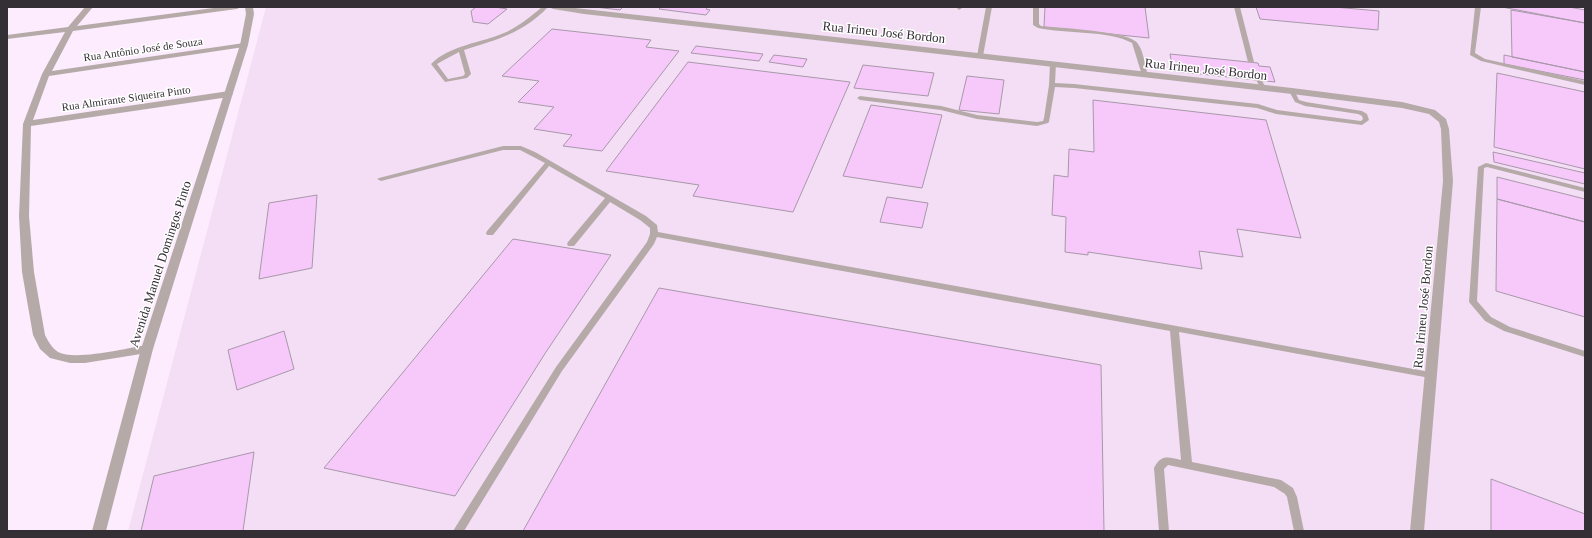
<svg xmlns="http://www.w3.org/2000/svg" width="1592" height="538" font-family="Georgia,serif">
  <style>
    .built { fill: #f4def6 }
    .building { fill: #f7c9fb; stroke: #a798a8 }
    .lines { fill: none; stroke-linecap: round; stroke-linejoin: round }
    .service { fill: #b6aaa9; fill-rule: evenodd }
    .minor { fill: #b6aaa9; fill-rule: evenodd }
    .tertiary { fill: #b6aaa9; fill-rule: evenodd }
    .labels { text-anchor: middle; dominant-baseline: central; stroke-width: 3; stroke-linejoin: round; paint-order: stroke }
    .far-street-label { font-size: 11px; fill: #342e35; stroke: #fff }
    .street-label { font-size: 13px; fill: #342e35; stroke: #fff }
  </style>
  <rect width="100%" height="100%" fill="#fdecfe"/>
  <path class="built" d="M266 7H1585V531H128Z"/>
  <path class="building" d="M476 7H495L507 9 488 24 473 22 471 11Z
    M595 7H623L620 10Z
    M661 7H708L706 9 710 10 706 15 659 9Z
    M1045 7H1145L1149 38 1044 27Z
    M1256 7H1334L1379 11 1378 30 1260 19Z
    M1502 7H1569L1585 10V23Z
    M1511 10 1585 23V72L1512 57Z
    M552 29 651 40 646 47 679 51 602 151 563 146 572 135 534 129 554 107 518 102 539 81 502 76Z
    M696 46 763 54 759 61 691 53Z
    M1170 54 1258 63 1259 66 1270 67 1275 82 1173 71Z
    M774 55 807 59 803 67 769 62Z
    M1504 55 1585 72V80L1504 64Z
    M688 62 850 82 793 212 693 196 699 185 606 171Z
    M863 65 934 73 928 96 854 88Z
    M1497 73 1585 92V169L1494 147Z
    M967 76 1004 80 999 114 959 110Z
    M1093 100 1266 120 1301 238 1237 229 1243 257 1199 251 1202 269 1088 252V255L1065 252 1066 217 1052 215 1054 175 1068 177 1069 149 1094 152Z
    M871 105 942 115 922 188 843 176Z
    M1493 152 1585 173V184L1494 162Z
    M1497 177 1585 199V222L1497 199Z
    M317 195 312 268 259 279 269 203Z
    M887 197 928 203 922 228 880 222Z
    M1497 199 1585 222V317L1496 291Z
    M513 239 611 255 546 352 455 496 324 468Z
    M659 288 1101 365 1104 531H523Z
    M284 331 294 369 237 390 228 350Z
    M254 452 243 531H141L154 476Z
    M1491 479 1585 514V531H1491Z"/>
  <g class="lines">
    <path class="service" d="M542 7H548C522 34 497 39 464 50L471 74 467 78 445 82 431 64C450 45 481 43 504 33 518 27 530 17 542 7ZM459 52 465 74 463 76 448 79 437 64 444 60Z
      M956 7H962V8L959 10Z
      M986 7H992L983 56 980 58 977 56Z
      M1033 7H1039V24L1041 26C1060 28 1123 31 1135 41 1143 46 1145 66 1148 75L1145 77 1142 75 1132 43C1108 30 1065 34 1038 28L1033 25Z
      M1234 7H1240L1254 62 1253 63 1248 62Z
      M1475 7H1481L1475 53 1485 59 1585 81V85L1481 61 1470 55Z
      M1053 62 1056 64 1055 83 1074 84 1258 104 1277 110 1361 121 1363 119 1362 116 1358 114 1305 106 1295 102 1289 91 1292 89 1294 90 1299 100 1306 102 1362 111 1367 114 1369 120 1362 125 1276 114 1257 108 1074 88 1055 87 1049 122 1048 123 1037 126 977 119 941 110 860 100 857 98 860 96 941 106 977 115 1037 122 1043 121 1044 118 1049 85 1050 64Z
      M1259 78 1261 79 1266 88 1265 89 1263 90 1261 89 1256 80Z
      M503 146H521L535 152 646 216 657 225 658 232 1430 372 1433 373 1435 375 1433 377 1430 378 1179 332 1192 462 1281 480 1293 488 1297 497 1304 531H1294L1287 497 1285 494 1274 487 1168 465 1164 469 1169 531H1159L1154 468C1161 454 1168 457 1181 460L1170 331 657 237 654 244 562 371 464 531H453L556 367 647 242 650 234V228L640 220 610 202 574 246H568L567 244 568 242 605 198 549 166 493 235H487L486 233 487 231 545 163 520 150H503L381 181 377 179 379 178Z
      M1486 163 1585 188V192L1487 167 1484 168 1477 301 1491 317 1510 327 1585 351V357L1504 331 1485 321 1469 302 1478 167Z"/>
    <path class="minor" d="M85 7H93L77 26 221 7H241L237 9 73 31 52 71 244 43 248 45 244 47 49 76 33 120 229 91 233 94 229 97 31 126 29 216 34 272 45 335C48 341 52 348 58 352 76 361 127 348 147 345L151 346 153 349 151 352 147 353 85 363H70L50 358 40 349 33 335 22 272 19 216 23 124 42 74 65 32 7 39V35L68 27Z
      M549 7H566L1292 88 1402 102 1435 110 1446 119 1449 129 1453 181 1424 531H1410L1443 181 1441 129 1439 122 1429 114 1402 108 1292 94 584 14 553 9Z"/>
    <path class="tertiary" d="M245 7H253L254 14 248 45 153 349 106 531H92L141 349 240 45 246 14Z"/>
  </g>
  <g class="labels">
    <g class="far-street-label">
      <text transform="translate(143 49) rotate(-8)">Rua Antônio José de Souza</text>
      <text transform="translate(126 98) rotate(-8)">Rua Almirante Siqueira Pinto</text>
    </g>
    <g class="street-label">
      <text transform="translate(884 32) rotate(6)">Rua Irineu José Bordon</text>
      <text transform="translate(1206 69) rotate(6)">Rua Irineu José Bordon</text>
      <text transform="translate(160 264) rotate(-72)">Avenida Manuel Domingos Pinto</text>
      <text transform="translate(1423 307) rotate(-85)">Rua Irineu José Bordon</text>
    </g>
  </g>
  <rect width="1592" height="538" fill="none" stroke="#342e35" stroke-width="16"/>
</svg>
